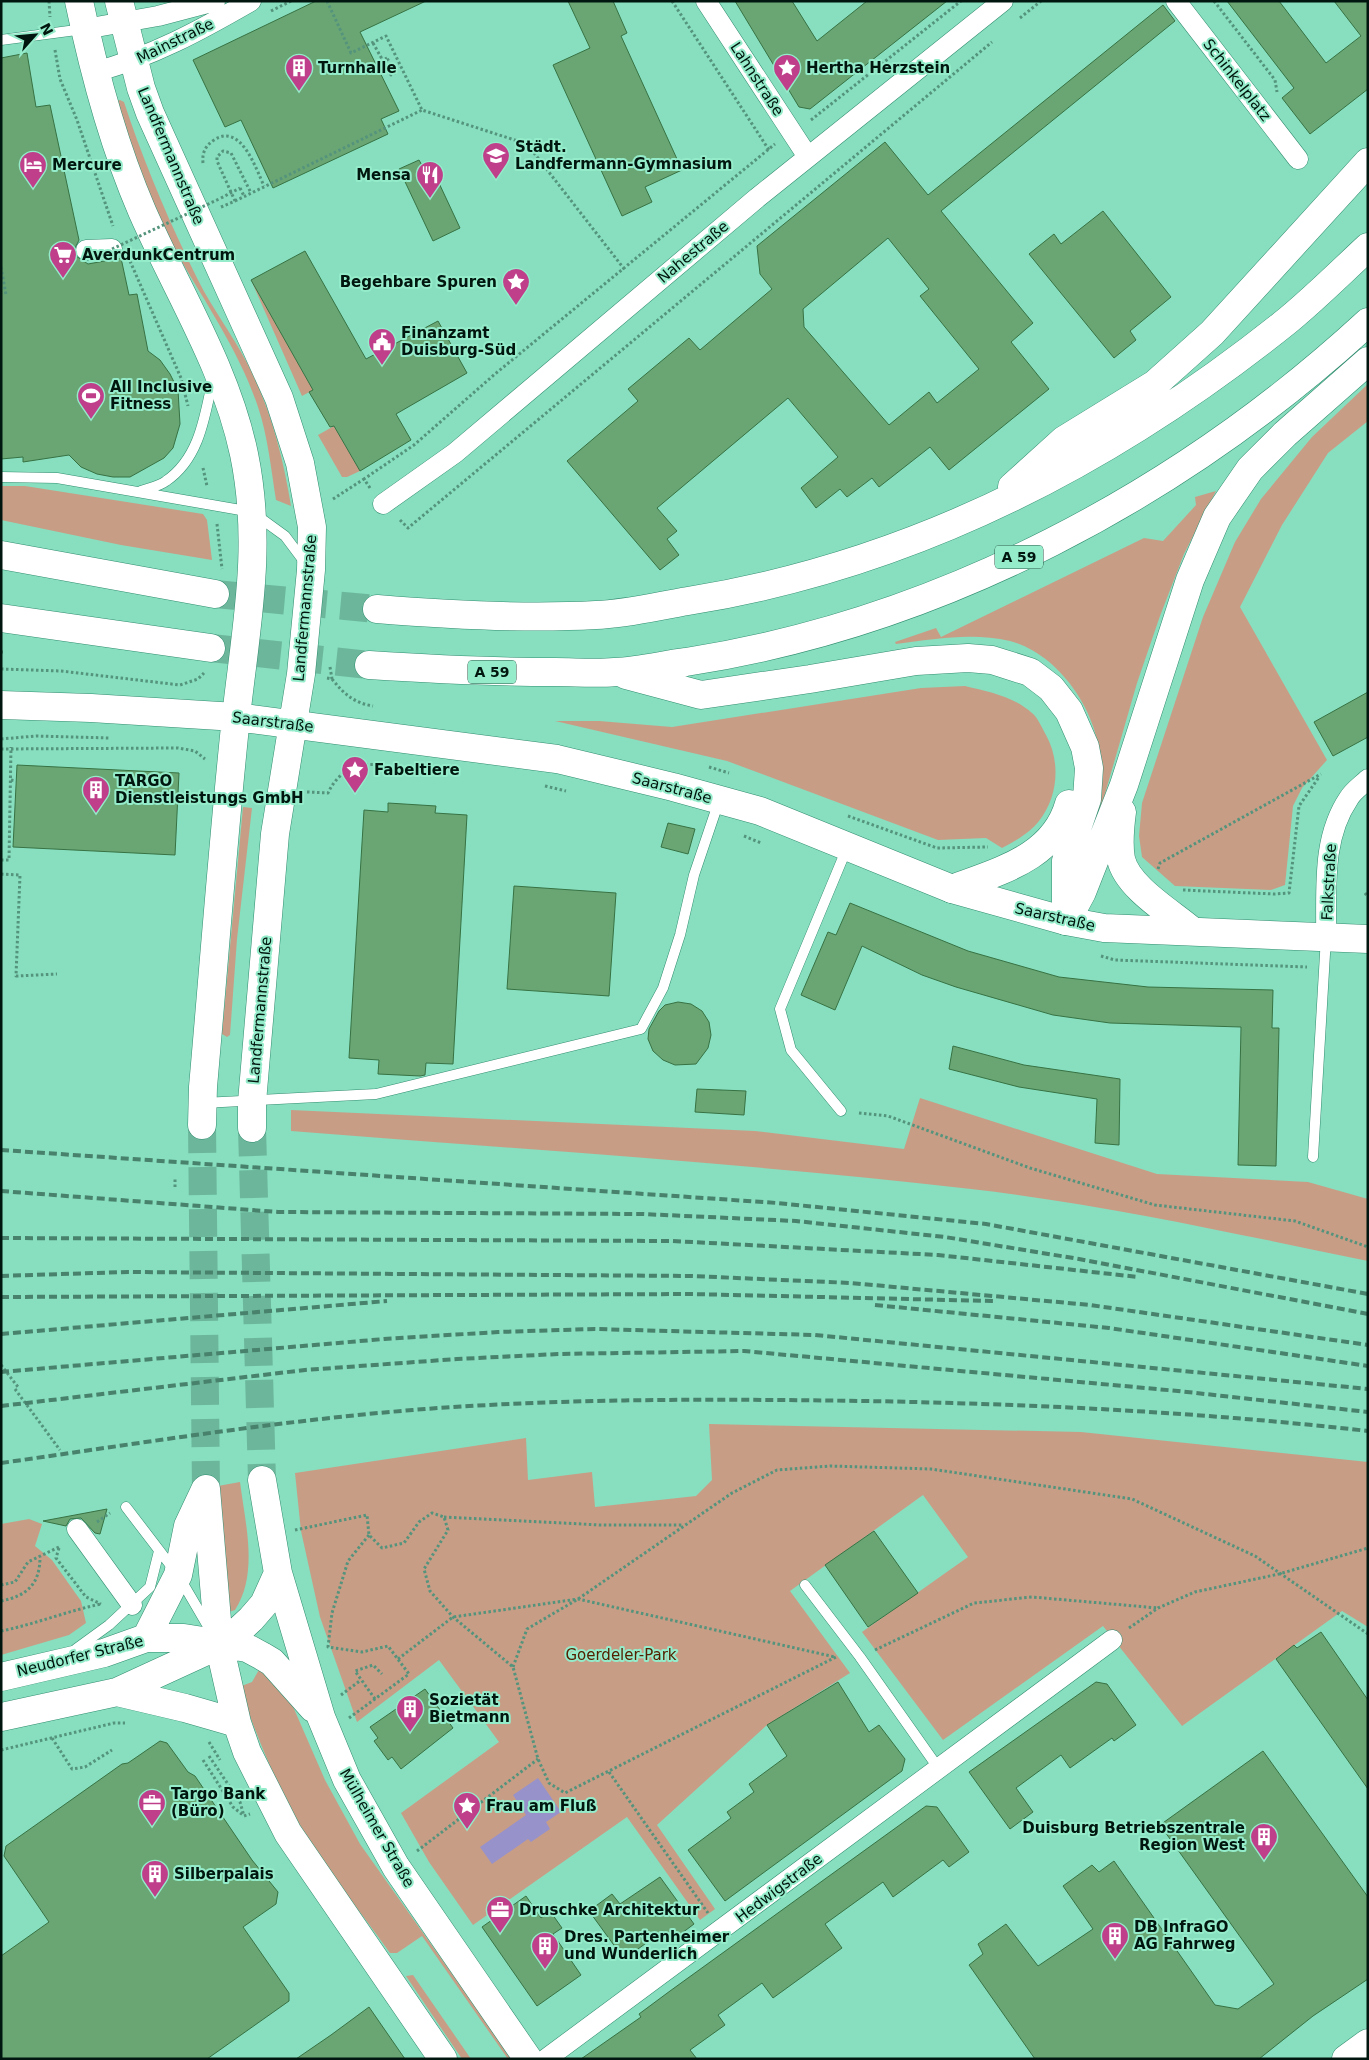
<svg xmlns="http://www.w3.org/2000/svg" width="1369" height="2060" font-family="'DejaVu Sans',sans-serif">
  <style>
    .green { fill: #c89d86 }
    .water { fill: #9892ca }
    .building { fill: #6aa674; stroke: #377243; fill-rule: evenodd }
    .lines { fill: none; stroke-linecap: round; stroke-linejoin: round }
    .secondary-tunnel { stroke: #6cb79c; stroke-width: 28; stroke-dasharray: 28 14; stroke-linecap: butt }
    .highway-tunnel { stroke: #6cb79c; stroke-width: 28; stroke-dasharray: 28 14; stroke-linecap: butt }
    .lane-casing { stroke: #318d70; stroke-width: 11 }
    .street-casing { stroke: #318d70; stroke-width: 21 }
    .secondary-casing { stroke: #318d70; stroke-width: 29 }
    .highway-casing { stroke: #318d70; stroke-width: 29 }
    .path { stroke: #54937c; stroke-width: 3; stroke-dasharray: 2.5 2.5; stroke-linecap: butt }
    .lane { stroke: #fff; stroke-width: 10 }
    .street { stroke: #fff; stroke-width: 20 }
    .secondary { stroke: #fff; stroke-width: 28 }
    .highway { stroke: #fff; stroke-width: 28 }
    .rail { stroke: #48816c; stroke-width: 4; stroke-dasharray: 8 4; stroke-linecap: butt }
    .path-bridge { stroke: #54937c; stroke-width: 3; stroke-dasharray: 2.5 2.5; stroke-linecap: butt }
    .labels { text-anchor: middle; dominant-baseline: central; stroke-width: 4; stroke-linejoin: round; paint-order: stroke }
    .shield { fill: #94eccb; stroke: #2c5647; stroke-width: 1 }
    .shield-label { font-size: 14px; font-weight: bold; fill: #00160e }
    .street-label { font-size: 15px; fill: #00160e; stroke: #94eccb }
    .poi-label { font-size: 15px; font-weight: bold; fill: #00160e; stroke: #94eccb; text-anchor: start }
    .park-label { font-size: 15px; fill: #542000; stroke: #94eccb }
  </style>
  <rect width="100%" height="100%" fill="#87dfbf"/>
  <path class="green" d="M120 100 124 102C144 163 169 222 198 280 212 308 232 334 246 361 270 406 283 456 291 506L276 500C271 469 268 437 258 407 238 347 199 294 169 239 146 196 130 148 117 101Z
    M251 280 313 390 302 396Z
    M1368 384V421L1328 453 1282 525 1240 607 1327 760 1302 788 1293 806 1285 885 1271 890 1175 886 1142 857 1139 836 1142 803 1203 617 1235 542 1261 499 1312 437Z
    M334 426 360 471 347 477H342L318 435Z
    M1 486H25L203 514 207 520 212 560 121 545 1 520Z
    M1216 491 1184 554 1160 616 1137 683 1098 818 1089 815C1093 801 1099 785 1100 770 1103 719 1062 655 1010 641 972 632 934 639 896 644L895 642 936 628 941 637 1144 538 1163 541 1196 505 1195 497Z
    M965 686C989 692 1013 696 1032 713 1038 718 1042 728 1046 735 1061 762 1058 797 1039 821 1030 833 1015 841 1002 848L986 838 938 840 727 761 555 721H599L672 727 921 688Z
    M243 807 252 808 237 939 230 1035 227 1037 222 1034Z
    M920 1098 1157 1174 1308 1182 1368 1199V1261C1236 1234 1104 1204 971 1189 745 1163 518 1149 291 1131V1110L755 1131 904 1149Z
    M709 1424 1081 1432 1368 1462V1627L1342 1611 1182 1726 1103 1626 943 1740 862 1632 968 1557 923 1495 790 1591 850 1673 767 1725 657 1825 715 1909 700 1920 627 1817 473 1925 429 1862 401 1813 499 1742 439 1660 357 1722 320 1617 301 1531 295 1473 526 1438 528 1480 592 1472 595 1507 696 1496 712 1480Z
    M240 1482C245 1523 259 1573 235 1610L229 1612 218 1486Z
    M29 1519 42 1524 35 1546 52 1560 81 1601 86 1623 69 1635 1 1655V1524Z
    M260 1668 291 1702 325 1780 360 1844 511 2057 508 2059 422 1936 397 1953H390C357 1907 320 1862 293 1813 271 1773 255 1730 239 1687L252 1682Z
    M413 1975 471 2059H462L406 1976Z"/>
  <path class="water" d="M538 1778 561 1812 546 1822 550 1829 531 1842 528 1839 492 1864 480 1847 526 1815 513 1795Z"/>
  <path class="building" d="M316 1H426L360 32 399 111 381 119 388 134 273 188 241 120 225 127 193 60Z
    M568 1H613L627 33 621 36 682 170 645 187 652 202 622 216 553 65 590 48Z
    M735 1H792L817 41 867 1H947L810 109 799 107Z
    M1227 1H1279L1326 63 1361 36 1334 1H1368V89L1310 134 1282 98 1294 88Z
    M1163 5 1175 21 941 211 1033 323 1011 342 1049 389 949 470 930 447 879 487 872 478 847 497 840 489 816 508 801 488 838 457 788 398 657 508 677 531 667 539 679 555 660 570 567 461 638 401 628 389 689 338 700 350 772 289 760 274 757 246 885 142 928 195ZM888 238 929 289 920 296 979 369 937 403 929 392 889 425 804 327 803 309Z
    M27 53 36 107 50 105 79 240 74 250 76 256 88 264 121 258 129 295 137 294 148 351 160 360 170 374 178 390 180 424 173 448 164 458 130 477H113L97 474 81 467 69 455 23 462V457L1 459V58Z
    M419 160 424 169 431 166 460 228 433 241 399 169Z
    M1103 211 1171 297 1130 331 1136 340 1114 358 1029 254 1054 234 1061 244Z
    M305 251 366 359 438 321 467 373 396 414 411 440 360 471 334 426 330 427 309 392 313 390 251 280Z
    M1368 692V737L1333 756 1314 722Z
    M17 765 179 773 175 855 13 847Z
    M388 803 436 806 435 813 467 815 453 1064 426 1063 425 1075 420 1076 378 1074 379 1060 349 1058 364 810 388 812Z
    M668 823 695 829 688 854 661 847Z
    M514 886 616 893 609 996 507 989Z
    M850 903 968 951 1059 977 1148 987 1273 990 1272 1028H1279L1276 1166 1238 1165 1241 1027 1110 1023 1053 1015 956 987 922 975 862 946 835 1010 801 995 828 932 836 935Z
    M678 1002 691 1004 702 1011 709 1022 711 1035 708 1048 696 1064 675 1065 663 1060 653 1051 648 1039 649 1029 659 1011 665 1005Z
    M953 1046 1024 1065 1120 1079 1119 1145 1095 1143 1097 1099 1019 1087 949 1069Z
    M697 1089 746 1091 744 1115 695 1112Z
    M107 1509 100 1534 95 1533 81 1518 70 1519 66 1526 43 1521Z
    M874 1531 918 1593 868 1627 825 1565Z
    M1321 1632 1368 1700V1789L1276 1659 1294 1645 1297 1648Z
    M838 1682 869 1732 879 1725 905 1759 902 1771 725 1901 688 1850 731 1818 727 1812 754 1792 749 1784 787 1756 767 1725Z
    M1096 1682 1107 1684 1136 1725 1114 1741 1112 1738 1070 1768 1061 1755 1016 1788 1033 1812 1010 1829 969 1772Z
    M425 1689 453 1728 401 1769 392 1757 388 1760 374 1741 378 1738 370 1727Z
    M160 1741 167 1743 188 1772 195 1776 252 1860 278 1892 276 1904 243 1927 289 1993V2001L207 2059H1V1956L49 1922 4 1856 6 1846 122 1764 128 1763Z
    M1263 1751 1368 1897V1979L1313 2016 1259 2059H1035L969 1965 983 1954 978 1944 1006 1924 1038 1966 1093 1929 1063 1886 1092 1865 1099 1872 1114 1861 1215 2005 1238 2009 1274 1984 1160 1825Z
    M926 1806 937 1807 969 1852 949 1867 943 1860 893 1897 883 1882 825 1924 842 1948 773 1998 762 1983 718 2015 725 2025 690 2050 697 2059H581L641 2017 639 2014 670 1991Z
    M660 1877 694 1924 670 1942 663 1931 624 1959 589 1911 612 1894 620 1904Z
    M526 1896 541 1918 550 1911 562 1928 553 1934 581 1975 537 2006 482 1927Z
    M369 2007 405 2059H296L331 2035Z"/>
  <g class="lines">
    <path class="secondary-tunnel" d="M202 1125 206 1489
      M252 1128 262 1480"/>
    <path class="highway-tunnel" d="M215 594 377 609
      M211 648 369 665"/>
    <defs>
      <path id="lane" d="M1 40 84 29
        M1 477 57 478 252 512 285 536 306 564
        M141 491C149 488 160 486 166 481 200 458 205 415 213 378
        M203 1103 376 1094 641 1029 663 988 680 935 694 875 719 801
        M841 1111 791 1050 780 1009 847 848
        M1313 1157 1326 937
        M126 1507 178 1575 209 1628
        M805 1585 860 1657 939 1769
        M76 1649 109 1625 150 1587 159 1551"/>
      <path id="street" d="M706 1 808 157
        M1176 1 1298 159
        M85 29 158 16 215 1
        M95 72C153 56 199 31 251 1
        M86 250 112 249
        M383 504 455 453 757 198 1003 1
        M1326 936C1327 890 1321 839 1349 798 1353 791 1362 785 1368 779
        M77 1529 132 1605
        M546 2059 1112 1640"/>
      <path id="secondary" d="M79 1C94 73 113 144 142 211 177 291 226 368 244 454 263 546 246 626 236 717 223 840 214 963 203 1087L202 1125
        M119 1 141 88 150 113 279 398 300 463 312 527 311 570 301 674 275 834 252 1102V1128
        M1 705 91 708 236 717 557 759 673 787 760 811 952 889 1066 921 1104 928 1368 939
        M262 1480 278 1573 321 1717 347 1780 396 1867 528 2059
        M206 1489 219 1644 237 1723 247 1752 288 1833 443 2059
        M146 1638 178 1575 188 1526 205 1490
        M1 1677 104 1653 146 1638H184L247 1648 262 1656 272 1662 313 1708
        M117 1692 185 1708 237 1723
        M1 1717 117 1692 204 1652 237 1632 251 1619 264 1604 278 1573
        M1346 2059 1368 2043"/>
      <path id="highway" d="M1012 487 1064 440 1155 384 1212 333 1368 162
        M1 555 215 594
        M377 609C450 615 523 619 596 615 627 614 658 606 688 601 913 565 1110 463 1287 321 1315 298 1341 272 1368 247
        M1 618 211 648
        M369 665C431 669 493 672 555 672 575 672 596 674 615 672 639 671 663 665 686 662 939 623 1180 495 1368 322
        M626 675 701 695 810 679 916 661 968 658 992 660 1030 672 1051 688 1069 711 1085 747 1089 768 1087 799 1066 861V921
        M1122 812C1120 827 1118 843 1121 859 1127 887 1170 912 1191 930
        M952 889C999 871 1054 858 1069 804
        M1068 918 1082 892 1124 785 1190 580 1217 517 1250 469 1285 434 1368 361"/>
    </defs>
    <use href="#lane" class="lane-casing"/>
    <use href="#street" class="street-casing"/>
    <use href="#secondary" class="secondary-casing"/>
    <use href="#highway" class="highway-casing"/>
    <path class="path" d="M49 1 50 17
      M327 1 351 53 386 36 422 110 527 144 625 270
      M672 1 769 150
      M1214 1 1275 80 1277 92
      M271 11 291 1
      M1020 18 1041 1
      M373 43 391 75 395 73 387 58
      M55 50 60 79 77 120 113 226
      M811 120 961 1
      M203 163C202 153 205 146 214 140 241 122 256 169 264 186
      M240 188 244 196
      M235 201 422 110
      M221 207 235 201 217 161V157L223 151 231 153 251 193
      M130 261 181 378 188 406
      M1 267 6 295
      M203 468 207 486
      M370 488 364 479 414 445 495 374 775 144
      M333 499 364 479
      M400 520 408 528 992 42
      M217 524 222 569
      M1 652H3
      M330 667 332 679
      M1 669 61 671 180 685 198 679 204 673
      M327 678 332 679C344 694 354 703 373 706
      M1 739 36 736 110 738
      M1 749 178 748 195 751 205 759
      M709 767 729 773
      M11 780 16 781
      M545 786 566 791
      M307 792 328 793C338 771 358 762 380 765
      M848 816 937 848 988 847
      M744 836 761 843
      M1 860H9L11 747
      M1158 869 1160 863 1321 774
      M1 874 20 875 16 976 57 974
      M1183 890 1274 894 1289 893 1299 806 1319 777
      M1365 893 1368 897
      M1101 956 1115 960 1307 967
      M859 1113 888 1116 1030 1168 1155 1205 1295 1221 1368 1247
      M175 1187V1179
      M1 1365 18 1387
      M15 1389 60 1450
      M444 1517 601 1525H683
      M97 1522 110 1513
      M295 1530 367 1515 369 1535 382 1548 404 1543 419 1522 432 1513 444 1517 448 1530 424 1569 430 1591 453 1617 513 1667 538 1759 549 1783 565 1793 836 1657
      M59 1548 56 1558 86 1597 101 1604
      M1 1585 15 1582 28 1562 61 1546
      M1 1601C27 1596 40 1584 40 1557
      M1129 1628 1158 1608 1195 1592 1279 1574 1368 1548
      M1 1631C36 1624 67 1611 101 1604
      M875 1650 974 1603 1032 1597 1158 1608
      M398 1659 453 1617 578 1599 835 1657
      M513 1667 527 1629 578 1599 732 1493 777 1470 830 1466 931 1469 1132 1499 1255 1556 1368 1634
      M341 1695 361 1680
      M375 1699 355 1671 373 1665 382 1674
      M349 1718 409 1674 388 1646 362 1652 328 1647 332 1613 348 1561 369 1535
      M52 1738 72 1769 85 1767 112 1750
      M209 1742 220 1760
      M1 1750 114 1723H125
      M209 1756 240 1802 244 1816
      M203 1760 233 1807 244 1816 250 1814
      M609 1772 708 1913
      M417 1851 538 1759"/>
    <use href="#lane" class="lane"/>
    <use href="#street" class="street"/>
    <use href="#secondary" class="secondary"/>
    <use href="#highway" class="highway"/>
    <path class="rail" d="M1 1150 777 1203 986 1224 1368 1294
      M1 1191 278 1212 642 1214 796 1221 945 1237 1079 1259 1368 1314
      M1 1238 672 1241 938 1255 1138 1277
      M1 1276 128 1272 692 1276 851 1283 1090 1305 1368 1345
      M1 1297 691 1294 993 1301
      M875 1305 1109 1328 1368 1366
      M1 1334 387 1301
      M1 1372 384 1339 498 1332 595 1329 815 1335 1368 1389
      M1 1406 305 1370 457 1359 558 1354 744 1351 1178 1391 1368 1412
      M1 1463C142 1443 283 1420 425 1409 572 1398 719 1399 866 1401 1034 1404 1201 1412 1368 1431"/>
    <path class="path-bridge" d="M376 63 387 58
      M221 198 240 188
      M112 249 219 199"/>
  </g>
  <defs>
    <symbol id="building-pin" viewBox="-11 -11 22 30"><path d="M0 17L-7.5 6A9.5 9.5 0 1 1 7.5 6Z" fill="#bf3f8a" stroke="#94eccb"/><path d="M-4-6H4V6H1V3H-1V6H-4ZM-2.5-4.3h1.7v1.8h-1.7ZM.8-4.3h1.7v1.8H.8ZM-2.5-1h1.7V.8h-1.7ZM.8-1h1.7V.8H.8Z" fill="#fff"/></symbol>
    <symbol id="sight-pin" viewBox="-11 -11 22 30"><path d="M0 17L-7.5 6A9.5 9.5 0 1 1 7.5 6Z" fill="#bf3f8a" stroke="#94eccb"/><path d="M0-6L1.8-2.2L6-1.7L2.9 1.2L3.7 5.4L0 3.3L-3.7 5.4L-2.9 1.2L-6-1.7L-1.8-2.2Z" fill="#fff"/></symbol>
    <symbol id="school-pin" viewBox="-11 -11 22 30"><path d="M0 17L-7.5 6A9.5 9.5 0 1 1 7.5 6Z" fill="#bf3f8a" stroke="#94eccb"/><path d="M0-5L7-2L0 1L-7-2ZM-4 1L0 2.5L4 1V4Q0 6-4 4Z" fill="#fff"/></symbol>
    <symbol id="hotel-pin" viewBox="-11 -11 22 30"><path d="M0 17L-7.5 6A9.5 9.5 0 1 1 7.5 6Z" fill="#bf3f8a" stroke="#94eccb"/><path d="M-6-4.5h1.5V1H6V5H4.5V3h-9V5H-6ZM-4 0a1.8 1.8 0 1 1 3.6 0ZM.5 0V-2.5h3Q6-2.5 6 0Z" fill="#fff"/></symbol>
    <symbol id="restaurant-pin" viewBox="-11 -11 22 30"><path d="M0 17L-7.5 6A9.5 9.5 0 1 1 7.5 6Z" fill="#bf3f8a" stroke="#94eccb"/><path d="M-5-6h1v4h1v-4h1v4h1v-4h1v5L-1.5 .5V6h-2V.5L-5-1ZM5-6V6H3V1.5H1.5Q1.5-4 5-6Z" fill="#fff"/></symbol>
    <symbol id="supermarket-pin" viewBox="-11 -11 22 30"><path d="M0 17L-7.5 6A9.5 9.5 0 1 1 7.5 6Z" fill="#bf3f8a" stroke="#94eccb"/><path d="M-6-5.5h2.5l.6 2H6L4.5 2H-2.5L-4.4-4H-6ZM-1.5 3.2a1.3 1.3 0 1 0 .1 0ZM3 3.2a1.3 1.3 0 1 0 .1 0Z" fill="#fff"/></symbol>
    <symbol id="civic-pin" viewBox="-11 -11 22 30"><path d="M0 17L-7.5 6A9.5 9.5 0 1 1 7.5 6Z" fill="#bf3f8a" stroke="#94eccb"/><path d="M-.6-6.5H3V-4.5H.6V-3L4-1V1h2V6H-6V1h2V-1L-.6-3ZM-1.2 2.5V6h2.4V2.5Z" fill="#fff"/></symbol>
    <symbol id="stadium-pin" viewBox="-11 -11 22 30"><path d="M0 17L-7.5 6A9.5 9.5 0 1 1 7.5 6Z" fill="#bf3f8a" stroke="#94eccb"/><path d="M0-5a6.5 5 0 1 0 0 10a6.5 5 0 1 0 0-10ZM-3.5-1.8h7v3.6h-7Z" fill="#fff"/></symbol>
    <symbol id="office-pin" viewBox="-11 -11 22 30"><path d="M0 17L-7.5 6A9.5 9.5 0 1 1 7.5 6Z" fill="#bf3f8a" stroke="#94eccb"/><path d="M-6-3h4V-5.5h4V-3h4V5H-6ZM-1-4.5V-3h2v-1.5ZM-6 0V1H6V0Z" fill="#fff"/></symbol>
  </defs>
  <g fill-rule="evenodd">
    <use href="#building-pin" x="283" y="52" width="32" height="43"/>
    <use href="#sight-pin" x="771" y="52" width="32" height="43"/>
    <use href="#school-pin" x="480" y="140" width="32" height="43"/>
    <use href="#hotel-pin" x="17" y="149" width="32" height="43"/>
    <use href="#restaurant-pin" x="414" y="159" width="32" height="43"/>
    <use href="#supermarket-pin" x="47" y="239" width="32" height="43"/>
    <use href="#sight-pin" x="500" y="266" width="32" height="43"/>
    <use href="#civic-pin" x="366" y="326" width="32" height="43"/>
    <use href="#stadium-pin" x="75" y="380" width="32" height="43"/>
    <use href="#sight-pin" x="339" y="754" width="32" height="43"/>
    <use href="#building-pin" x="80" y="774" width="32" height="43"/>
    <use href="#building-pin" x="394" y="1693" width="32" height="43"/>
    <use href="#office-pin" x="136" y="1787" width="32" height="43"/>
    <use href="#sight-pin" x="451" y="1790" width="32" height="43"/>
    <use href="#building-pin" x="1248" y="1821" width="32" height="43"/>
    <use href="#building-pin" x="139" y="1858" width="32" height="43"/>
    <use href="#office-pin" x="484" y="1894" width="32" height="43"/>
    <use href="#building-pin" x="1099" y="1920" width="32" height="43"/>
    <use href="#building-pin" x="529" y="1930" width="32" height="43"/>
  </g>
  <g class="labels">
    <g class="shield">
      <rect x="995" y="545.5" width="48" height="23" rx="4"/>
      <rect x="468" y="660.5" width="48" height="23" rx="4"/>
    </g>
    <g class="shield-label">
      <text x="1019" y="557">A 59</text>
      <text x="492" y="672">A 59</text>
    </g>
    <g class="street-label">
      <text transform="translate(175 41) rotate(-26)">Mainstraße</text>
      <text transform="translate(757 79) rotate(57)">Lahnstraße</text>
      <text transform="translate(1237 80) rotate(52)">Schinkelplatz</text>
      <text transform="translate(171 156) rotate(67)">Landfermannstraße</text>
      <text transform="translate(693 252) rotate(-40)">Nahestraße</text>
      <text transform="translate(305 608) rotate(-85)">Landfermannstraße</text>
      <text transform="translate(273 722) rotate(7)">Saarstraße</text>
      <text transform="translate(672 788) rotate(15)">Saarstraße</text>
      <text transform="translate(1329 882) rotate(-87)">Falkstraße</text>
      <text transform="translate(1055 917) rotate(13)">Saarstraße</text>
      <text transform="translate(260 1010) rotate(-85)">Landfermannstraße</text>
      <text transform="translate(80 1656) rotate(-14)">Neudorfer Straße</text>
      <text transform="translate(377 1828) rotate(60)">Mülheimer Straße</text>
      <text transform="translate(779 1888) rotate(-37)">Hedwigstraße</text>
    </g>
    <g class="poi-label">
      <text x="318" y="68">Turnhalle</text>
      <text x="806" y="68">Hertha Herzstein</text>
      <text x="515" y="147">Städt.<tspan x="515" dy="17">Landfermann-Gymnasium</tspan></text>
      <text x="52" y="165">Mercure</text>
      <text x="411" y="175" text-anchor="end">Mensa</text>
      <text x="82" y="255">AverdunkCentrum</text>
      <text x="497" y="282" text-anchor="end">Begehbare Spuren</text>
      <text x="401" y="333">Finanzamt<tspan x="401" dy="17">Duisburg-Süd</tspan></text>
      <text x="110" y="387">All Inclusive<tspan x="110" dy="17">Fitness</tspan></text>
      <text x="374" y="770">Fabeltiere</text>
      <text x="115" y="781">TARGO<tspan x="115" dy="17">Dienstleistungs GmbH</tspan></text>
      <text x="429" y="1700">Sozietät<tspan x="429" dy="17">Bietmann</tspan></text>
      <text x="171" y="1794">Targo Bank<tspan x="171" dy="17">(Büro)</tspan></text>
      <text x="486" y="1806">Frau am Fluß</text>
      <text x="1245" y="1828" text-anchor="end">Duisburg Betriebszentrale<tspan x="1245" dy="17">Region West</tspan></text>
      <text x="174" y="1874">Silberpalais</text>
      <text x="519" y="1910">Druschke Architektur</text>
      <text x="1134" y="1927">DB InfraGO<tspan x="1134" dy="17">AG Fahrweg</tspan></text>
      <text x="564" y="1937">Dres. Partenheimer<tspan x="564" dy="17">und Wunderlich</tspan></text>
    </g>
    <g class="park-label">
      <text x="621" y="1655">Goerdeler-Park</text>
    </g>
  </g>
  <rect width="1369" height="2060" fill="none" stroke="#00160e" stroke-width="5"/>
  <g transform="translate(35 35) rotate(63)" stroke="#94eccb" stroke-width="4" paint-order="stroke">
  <path d="M0-4L9 19L0 12L-9 19Z" fill="#00160e"/>
  <text y="-8" font-size="14" font-weight="bold" text-anchor="middle" fill="#00160e">N</text>
  </g>
</svg>
